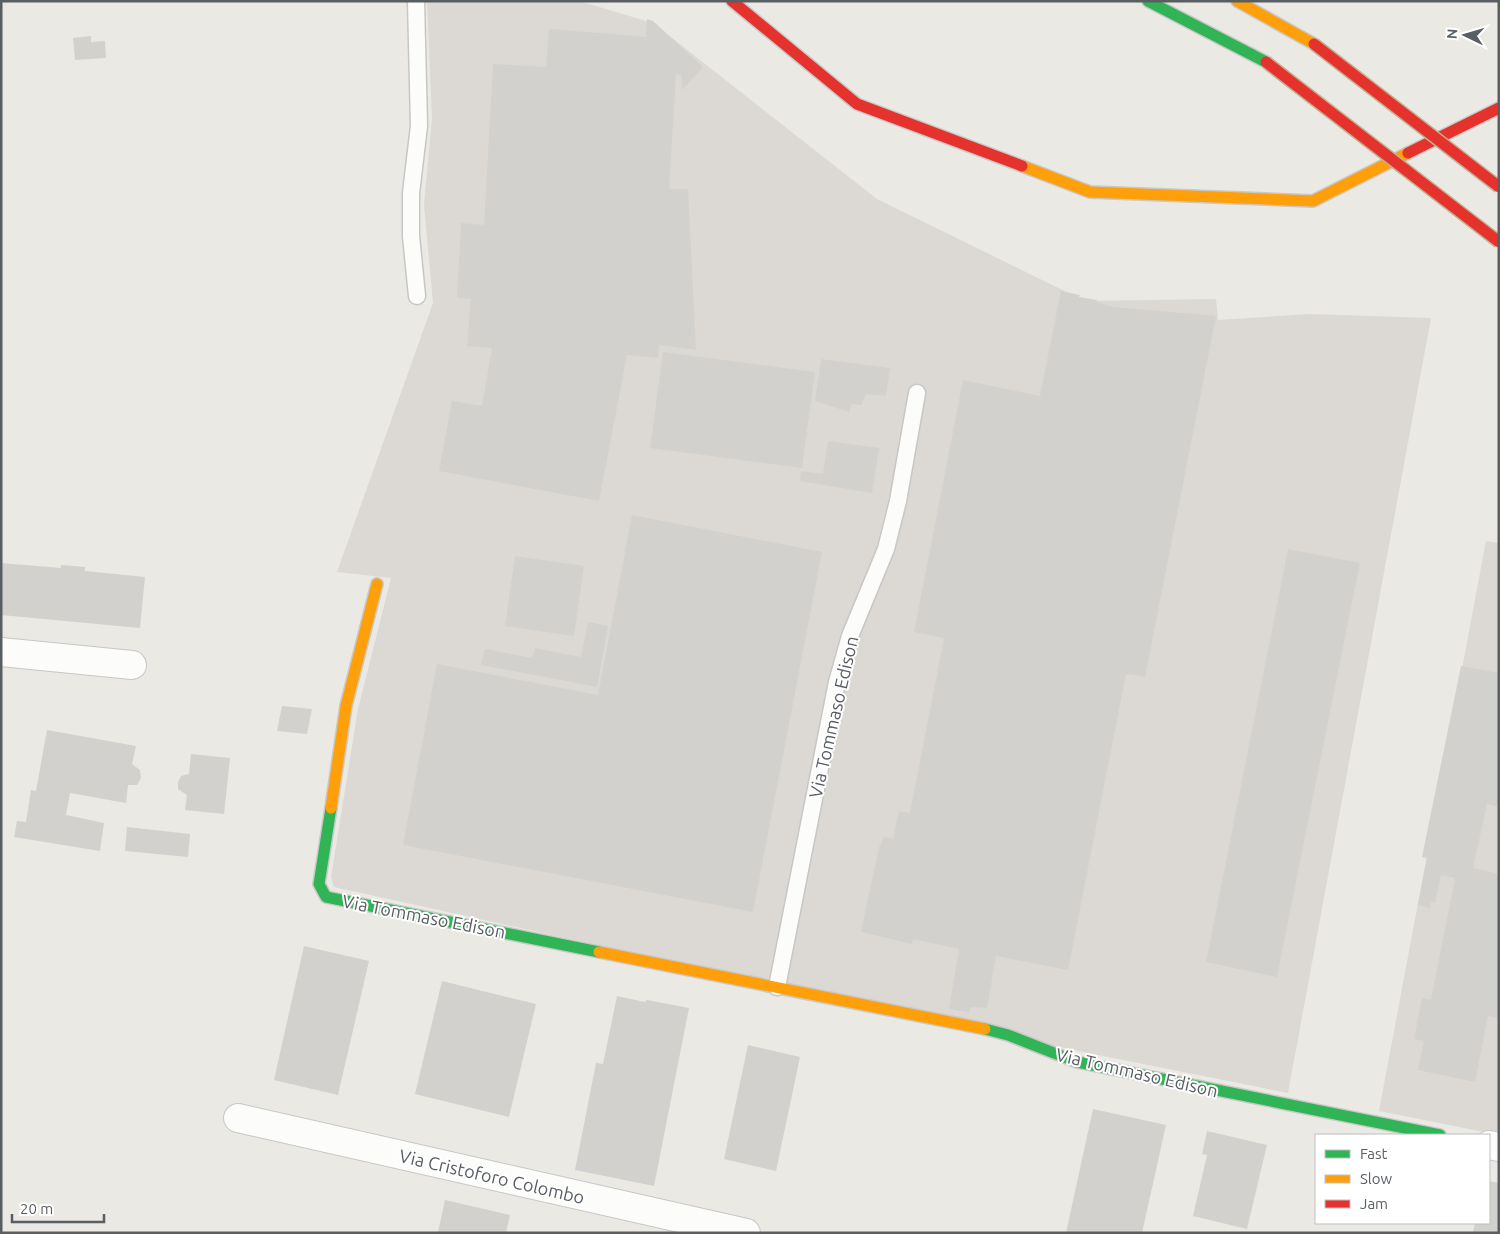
<svg xmlns="http://www.w3.org/2000/svg" width="1500" height="1234" font-family="Ubuntu,sans-serif">
  <style>
    .industrial { fill: #dcd9d5 }
    .building { fill: #d2d1ce }
    .lines { fill: none; stroke-linecap: round; stroke-linejoin: round }
    .lane-casing { stroke: #c7c7c7; stroke-width: 19 }
    .street-casing { stroke: #c7c7c7; stroke-width: 30 }
    .fast-casing { stroke: #c8c8c8; stroke-width: 14 }
    .slow-casing { stroke: #c8c8c8; stroke-width: 14 }
    .jam-casing { stroke: #c8c8c8; stroke-width: 14 }
    .lane { stroke: #fcfcfb; stroke-width: 16 }
    .street { stroke: #fcfcfb; stroke-width: 28 }
    .fast { stroke: #30b455; stroke-width: 11 }
    .slow { stroke: #ff9f0a; stroke-width: 11 }
    .jam { stroke: #e5322d; stroke-width: 11 }
    .jam-bridge-casing { stroke: #c2af91; stroke-width: 14; stroke-linecap: butt }
    .jam-bridge { stroke: #e5322d; stroke-width: 11 }
    .labels { text-anchor: middle; dominant-baseline: central; stroke-width: 4; stroke-linejoin: round; paint-order: stroke }
    .street-label { font-size: 18px; fill: #595e63; stroke: #fff }
  </style>
  <rect width="100%" height="100%" fill="#ebe9e4"/>
  <path class="industrial" d="M427 1H579L653 23 877 199 1085 301 1216 299 1218 320 1309 314 1431 318 1288 1093 1088 1053 334 887 331 877 358 709 391 578 337 572 433 303 424 205 432 118Z
    M1486 541 1499 543V1135L1379 1111Z"/>
  <path class="building" d="M647 19 653 21 703 67 682 90 681 75 676 74 669 189H688L696 350 659 345 658 358 627 355 599 501 439 471 452 401 482 406 492 348 467 346 471 299 457 298 461 223 484 225 493 64 546 67 549 29 646 37Z
    M91 36V42L105 41 106 58 75 60 73 38Z
    M1061 291 1080 295 1079 297 1097 300 1096 302 1113 307 1216 316 1145 677 1126 674 1068 970 996 956 987 1008 971 1007 969 1012 949 1009 959 949 913 939 912 944 861 932 879 847 880 846 884 837 893 839 899 811 910 813 944 638 914 632 963 380 1040 396Z
    M663 352 815 372 802 468 650 448Z
    M821 359 890 368 886 396 866 394 861 405 852 404 849 412 815 401Z
    M828 441 879 448 872 493 800 481 801 471 823 474Z
    M632 515 822 552 753 912 403 845 437 664 598 695Z
    M1288 549 1360 563 1277 977 1206 962Z
    M515 556 584 566 574 636 505 626Z
    M1 563 61 568V565L85 567V571L145 577 140 628 1 615Z
    M588 622 608 626 597 687 481 665 485 649 532 658 535 648 581 657Z
    M1461 666 1499 673V807L1487 804 1473 868 1499 874V1018L1488 1016 1475 1082 1418 1070 1424 1041 1414 1039 1422 998 1431 1000 1455 878 1441 875 1435 903 1431 902 1430 908 1418 905 1427 858 1422 857Z
    M282 706 312 709 307 734 277 731Z
    M47 730 136 746 132 764 140 770 141 778 137 785H128L126 803 70 793 66 815 104 823 100 851 14 837 17 821 26 822 31 790 36 791Z
    M191 754 230 758 224 814 185 810 187 795 178 789V782L181 776 189 774Z
    M127 827 190 834 188 857 125 851Z
    M304 946 369 961 338 1095 274 1080Z
    M442 981 536 1004 509 1117 415 1094Z
    M617 996 645 1002 647 1000 689 1008 654 1186 575 1170 596 1063 603 1064Z
    M748 1045 800 1057 776 1171 724 1159Z
    M1093 1109 1166 1125 1142 1233H1066Z
    M1207 1131 1267 1145 1247 1229 1193 1216 1207 1155 1202 1154Z
    M1489 1181 1499 1183V1233H1473L1475 1223H1489Z
    M445 1200 510 1215 506 1233 438 1232Z"/>
  <g class="lines">
    <defs>
      <path id="lane" d="M416 1 419 126 411 193V236L417 296
        M777 987 837 682 850 636 886 549 898 501 917 393"/>
      <path id="street" d="M1 652 132 665
        M238 1118 746 1233
        M1489 1145 1499 1147"/>
      <path id="fast" d="M1148 1 1266 62
        M331 808 319 884 326 897 599 952
        M985 1029 1008 1035 1077 1062 1440 1135"/>
      <path id="slow" d="M1237 1 1314 44
        M1022 166 1090 192 1313 201 1408 153
        M331 808 346 706 377 584
        M599 952 985 1029"/>
      <path id="jam" d="M732 1 857 104 1022 166
        M1408 153 1499 108"/>
    </defs>
    <use href="#lane" class="lane-casing"/>
    <use href="#street" class="street-casing"/>
    <use href="#fast" class="fast-casing"/>
    <use href="#slow" class="slow-casing"/>
    <use href="#jam" class="jam-casing"/>
    <use href="#lane" class="lane"/>
    <use href="#street" class="street"/>
    <use href="#fast" class="fast"/>
    <use href="#slow" class="slow"/>
    <use href="#jam" class="jam"/>
    <defs>
      <path id="jam-bridge" d="M1314 44 1499 187
        M1266 62 1499 242"/>
    </defs>
    <use href="#jam-bridge" class="jam-bridge-casing"/>
    <use href="#jam-bridge" class="jam-bridge"/>
  </g>
  <g class="labels">
    <g class="street-label">
      <text transform="translate(833 717) rotate(-77)">Via Tommaso Edison</text>
      <text transform="translate(424 916) rotate(11)">Via Tommaso Edison</text>
      <text transform="translate(1137 1072) rotate(13)">Via Tommaso Edison</text>
      <text transform="translate(492 1176) rotate(13)">Via Cristoforo Colombo</text>
    </g>
  </g>
  <rect width="1500" height="1234" fill="none" stroke="#595e63" stroke-width="5"/>
  <rect x="1315" y="1134" width="175" height="90" fill="#ffffff" stroke="#bdbfc1"/>
  <rect x="1325" y="1150" width="25" height="8" fill="#30b455" stroke="#bdbfc1"/>
  <text x="1360" y="1159" font-size="15" fill="#595e63">Fast</text>
  <rect x="1325" y="1175" width="25" height="8" fill="#ff9f0a" stroke="#bdbfc1"/>
  <text x="1360" y="1184" font-size="15" fill="#595e63">Slow</text>
  <rect x="1325" y="1200" width="25" height="8" fill="#e5322d" stroke="#bdbfc1"/>
  <text x="1360" y="1209" font-size="15" fill="#595e63">Jam</text>
  <g transform="translate(1465 35) rotate(275)" stroke="#ffffff" stroke-width="4" paint-order="stroke">
  <path d="M0-4L9 19L0 12L-9 19Z" fill="#595e63"/>
  <text y="-8" font-size="14" font-weight="bold" text-anchor="middle" fill="#595e63">N</text>
  </g>
  <path d="M12 1214v8h92v-8" fill="none" stroke="#595e63" stroke-width="2.5"/>
  <text x="20" y="1214" font-size="15" fill="#595e63" stroke="#ffffff" stroke-width="4" paint-order="stroke">20 m</text>
</svg>
